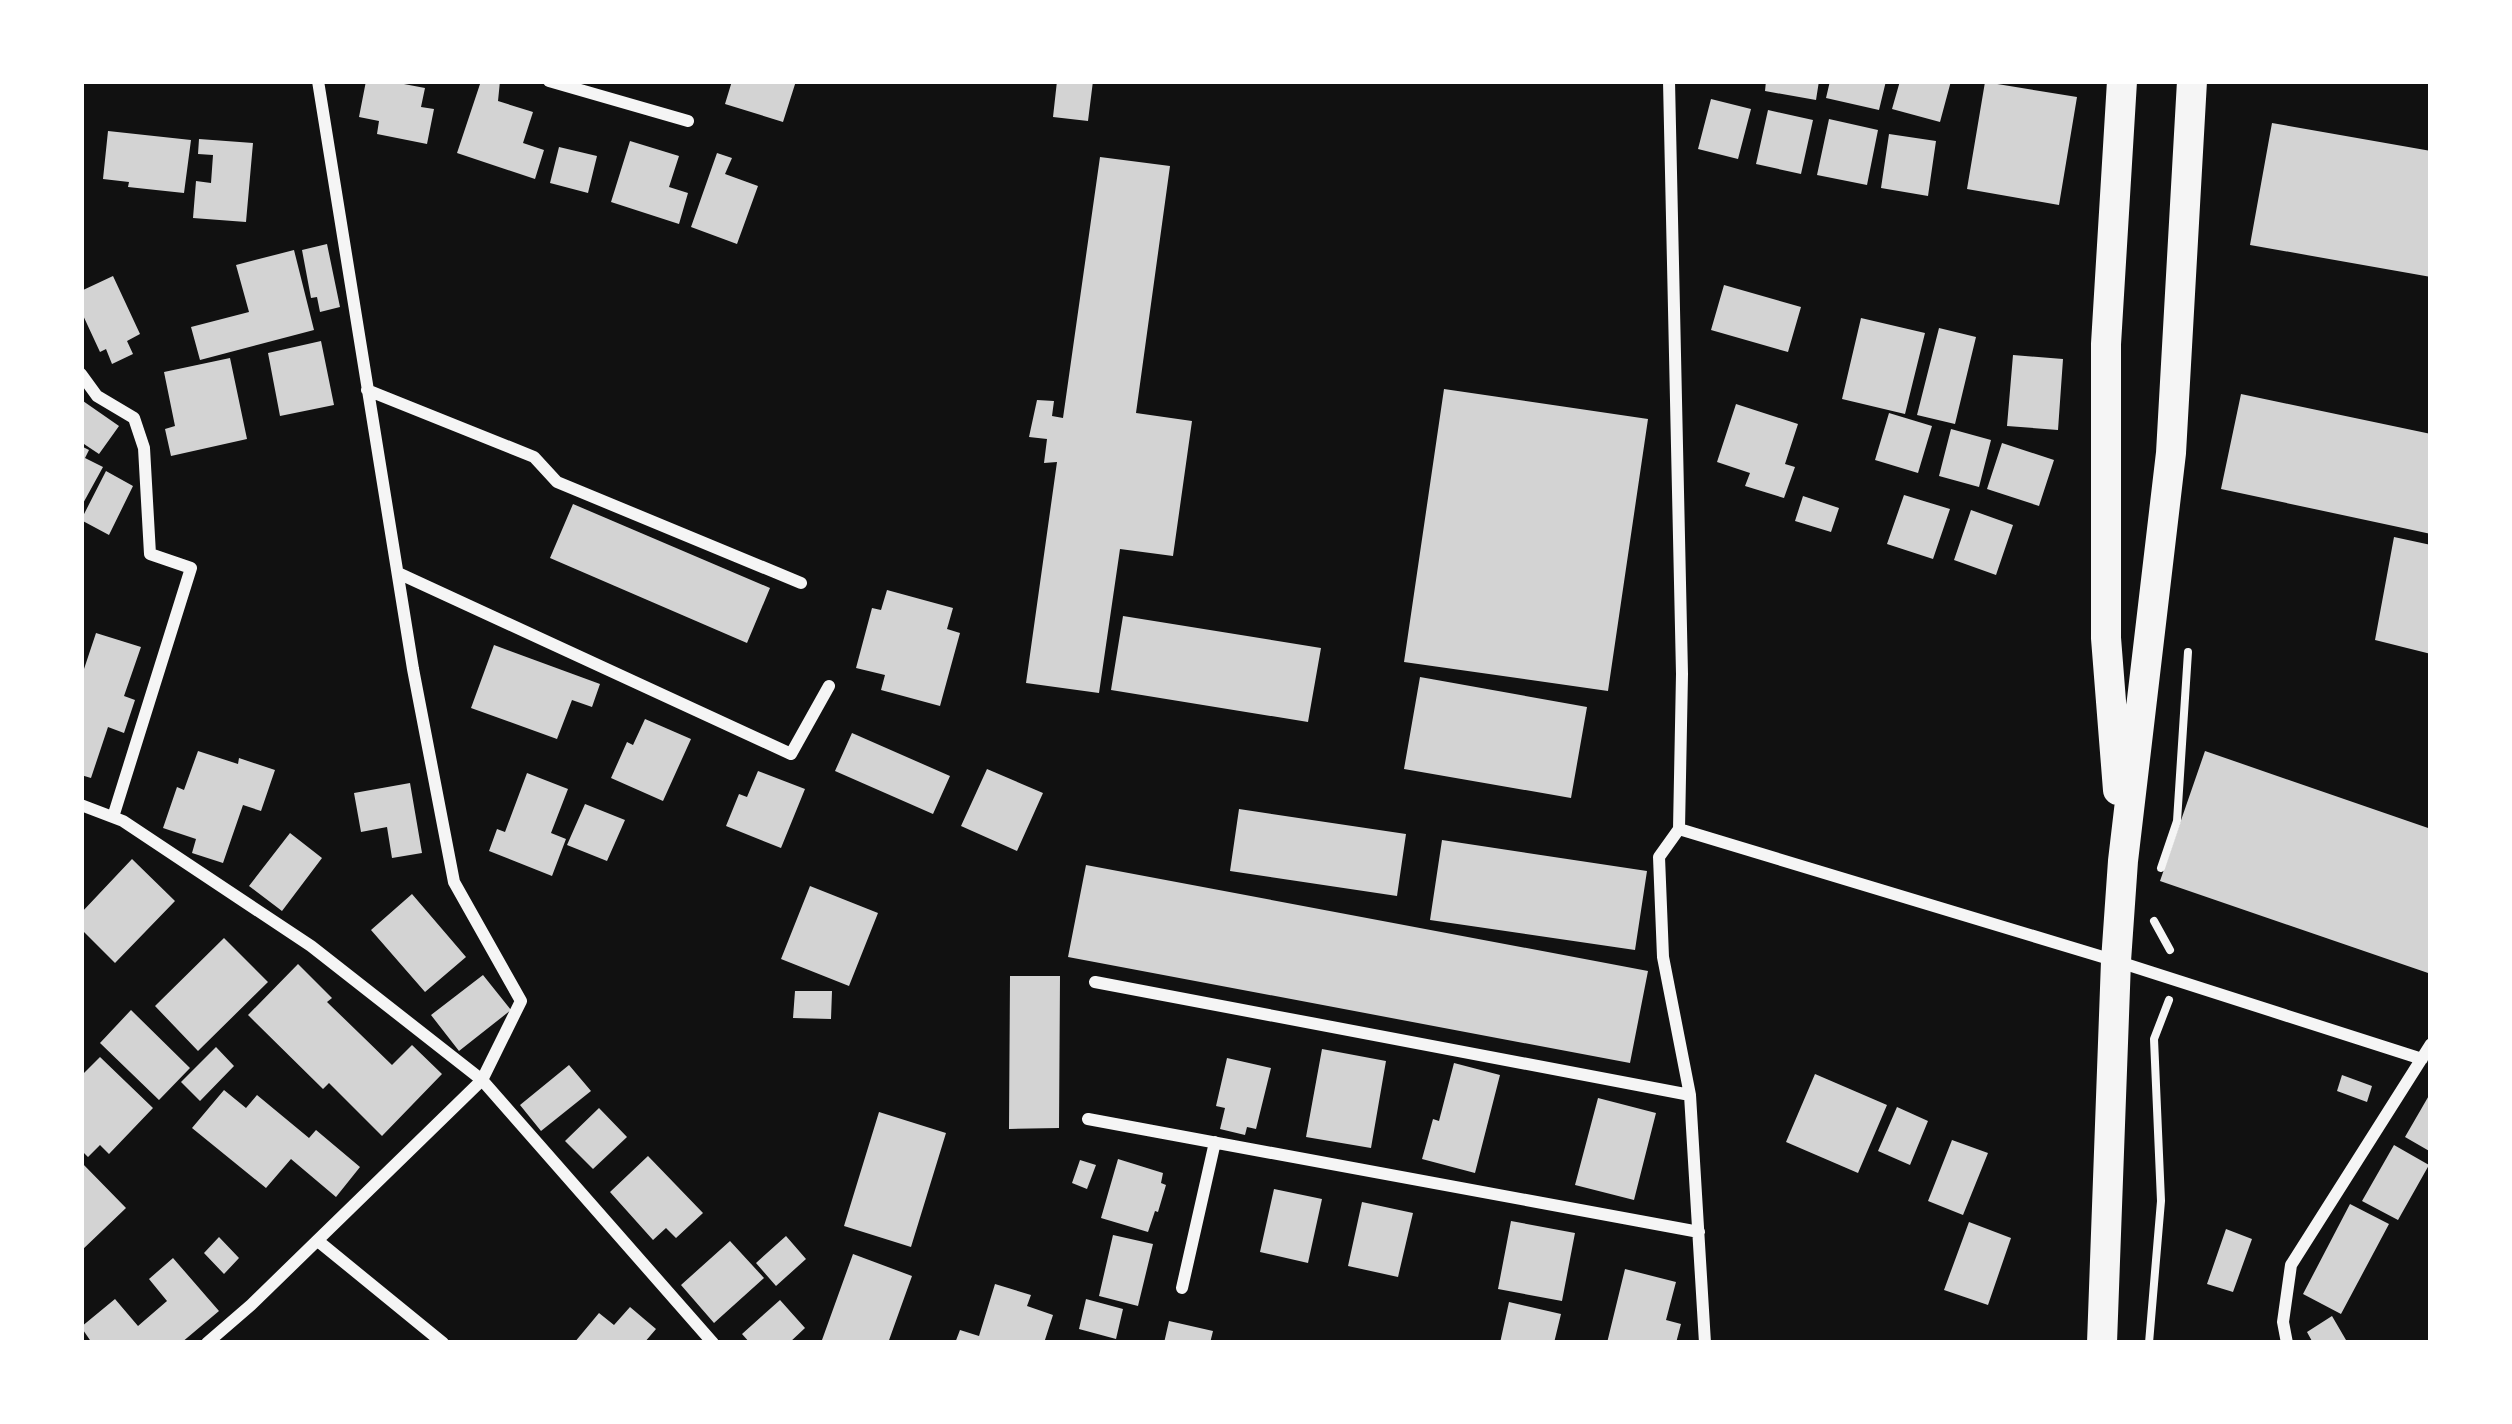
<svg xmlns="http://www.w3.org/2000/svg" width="2512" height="1424" font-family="'Titillium Web',sans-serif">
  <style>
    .building { fill: #d3d3d3 }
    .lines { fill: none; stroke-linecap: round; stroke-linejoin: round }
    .path { stroke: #f5f5f5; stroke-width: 8 }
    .minor { stroke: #f5f5f5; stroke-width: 12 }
    .primary { stroke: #f5f5f5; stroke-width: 30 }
  </style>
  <rect width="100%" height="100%" fill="#111"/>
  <path class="building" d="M366 81H388L425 88 421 107 434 109 427 144 377 134 379 121 359 117Z
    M481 81H500L498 101 533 112 523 143 544 150 535 179 457 153Z
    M732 81H796L783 122 725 104Z
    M1057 81H1093L1088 121 1053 117Z
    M1766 81H1819L1816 100 1765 91Z
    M1830 81H1886L1879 110 1826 98Z
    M1900 81H1951L1940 122 1892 109Z
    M1985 82 2077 97 2059 205 1967 189Z
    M1711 99 1751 109 1738 159 1698 149Z
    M1768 110 1813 120 1801 174 1756 164Z
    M1829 119 1878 130 1867 185 1817 175Z
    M2272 123 2431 151V277L2250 245Z
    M108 131 191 140 184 193 128 187 129 182 103 179Z
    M1889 134 1936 141 1928 196 1881 188Z
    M199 139 253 143 246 222 193 218 196 181 211 183 213 155 198 154Z
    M630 141 679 156 669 187 688 193 679 224 611 202Z
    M559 147 597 156 588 193 550 183Z
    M717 153 732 158 725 174 758 186 737 244 691 227Z
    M1100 157 1170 166 1136 413 1192 421 1173 556 1120 549 1099 693 1026 683 1057 462 1044 463 1047 439 1029 437 1037 400 1054 401 1052 416 1063 418Z
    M327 244 340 307 320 312 317 297 311 298 302 250Z
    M294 250 314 330 200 360 191 327 249 312 236 265Z
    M113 276 140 334 127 341 133 354 112 364 106 349 100 352 81 311V291Z
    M1724 285 1801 307 1788 352 1711 330Z
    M1861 318 1925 333 1905 414 1842 399Z
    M1939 328 1976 337 1955 424 1917 415Z
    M321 341 334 405 280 416 268 353Z
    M2013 355 2063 359 2058 430 2007 426Z
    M230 358 247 439 171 456 165 429 175 426 164 372Z
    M1444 389 1648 419 1608 691 1404 662Z
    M2241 394 2431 434V534L2221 489Z
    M83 401 119 426 99 454 81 442Z
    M1736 404 1798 424 1785 464 1795 467 1784 498 1745 486 1750 473 1717 462Z
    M1889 413 1932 426 1918 473 1875 460Z
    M1951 429 1991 440 1979 487 1939 476Z
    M2002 443 2054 460 2039 506 1987 489Z
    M81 446 89 450 85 458 103 467 81 507Z
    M106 471 133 486 109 535 81 520Z
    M1904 495 1950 509 1933 559 1887 544Z
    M1803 496 1839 508 1831 532 1795 521Z
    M573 504 770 588 747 643 550 558Z
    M1971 510 2013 525 1996 575 1954 560Z
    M2394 537 2431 545V654L2375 640Z
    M887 590 953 608 947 629 960 633 940 706 881 690 885 675 856 668 872 608 881 610Z
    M1123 616 1321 648 1308 722 1111 690Z
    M96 633 141 647 124 696 135 700 124 733 108 727 91 778 81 775V678Z
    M494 645 600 684 592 707 572 700 557 739 471 708Z
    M1420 677 1587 707 1571 798 1404 769Z
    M645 719 691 739 663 801 611 778 627 742 633 745Z
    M852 733 950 776 933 814 835 771Z
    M198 751 238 764 239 758 275 770 261 811 243 805 223 863 192 853 196 839 163 828 177 787 184 790Z
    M2205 751 2431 829V974L2160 881Z
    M987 769 1043 793 1017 851 961 826Z
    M758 771 805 789 781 848 726 826 739 794 747 797Z
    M527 773 568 789 551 833 566 839 552 876 489 851 497 829 505 832Z
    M410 783 422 853 392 858 387 827 361 832 354 793Z
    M585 804 625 820 607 861 567 845Z
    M1239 809 1406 834 1397 896 1230 871Z
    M290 833 322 858 282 911 249 886Z
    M1442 840 1647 871 1635 950 1430 920Z
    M132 859 175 901 115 963 81 929V913Z
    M1086 865 1648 971 1630 1063 1068 957Z
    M810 886 878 913 849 986 781 959Z
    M412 894 466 957 425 992 371 930Z
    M224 938 268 982 198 1051 155 1006Z
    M298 964 332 998 327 1002 392 1065 412 1045 442 1074 382 1136 329 1083 323 1089 248 1015Z
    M483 975 511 1010 459 1051 431 1015Z
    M1010 976H1060L1059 1128 1009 1129Z
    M795 991H832L831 1019 793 1018Z
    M131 1010 190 1068 159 1100 100 1043Z
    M216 1047 234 1066 200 1101 181 1082Z
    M1322 1049 1386 1061 1371 1148 1306 1137Z
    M100 1057 153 1108 109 1154 100 1145 88 1157 81 1150V1076Z
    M1227 1058 1271 1068 1256 1129 1247 1127 1245 1135 1220 1129 1225 1108 1216 1106Z
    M1454 1063 1500 1075 1475 1173 1422 1159 1433 1119 1439 1121Z
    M569 1065 591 1091 541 1131 520 1105Z
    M1815 1074 1887 1105 1858 1173 1786 1142Z
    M2342 1075 2372 1086 2367 1102 2337 1091Z
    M224 1090 246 1108 257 1095 309 1138 316 1130 360 1167 336 1197 291 1159 266 1188 192 1128Z
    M2431 1092V1152L2405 1137Z
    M1598 1098 1656 1113 1634 1200 1575 1185Z
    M1897 1107 1928 1121 1910 1165 1878 1151Z
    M599 1108 627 1137 593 1169 565 1141Z
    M879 1112 946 1133 911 1247 844 1226Z
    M1952 1140 1988 1153 1963 1215 1928 1201Z
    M2394 1145 2429 1165 2398 1220 2362 1201Z
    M648 1156 703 1213 676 1238 666 1228 653 1240 610 1192Z
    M1118 1159 1163 1173 1161 1183 1166 1185 1158 1212 1155 1211 1148 1232 1101 1218Z
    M1080 1160 1096 1165 1087 1189 1072 1183Z
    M81 1162 126 1208 81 1251Z
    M1274 1189 1322 1199 1308 1263 1260 1252Z
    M1362 1202 1413 1213 1398 1277 1348 1266Z
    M2350 1204 2389 1224 2341 1314 2303 1294Z
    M1511 1221 1575 1233 1562 1301 1498 1289Z
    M1969 1222 2011 1238 1988 1305 1944 1290Z
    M2226 1229 2252 1239 2233 1292 2207 1284Z
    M1113 1235 1153 1244 1138 1306 1099 1296Z
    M786 1236 806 1259 776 1286 756 1263Z
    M219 1237 239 1258 224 1274 204 1253Z
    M730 1241 764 1278 714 1323 681 1285Z
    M853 1254 912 1276 888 1343H830L822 1340Z
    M173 1258 219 1311 181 1343H92L81 1327 115 1299 138 1326 167 1301 149 1279Z
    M1625 1269 1676 1282 1666 1320 1681 1324 1676 1343H1607Z
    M995 1284 1031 1295 1027 1306 1053 1315 1044 1343H955L960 1330 979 1336Z
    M1086 1299 1123 1309 1116 1339 1079 1329Z
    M780 1300 805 1328 789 1343H750L742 1334Z
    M1509 1302 1561 1314 1554 1343H1500Z
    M630 1307 656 1329 644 1343H574L599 1313 614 1325Z
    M2332 1316 2346 1340 2342 1343H2313L2307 1332Z
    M1169 1321 1213 1331 1210 1343H1164Z"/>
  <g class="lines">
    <path class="path" d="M2161 868 2177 821 2188 652
      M2154 921 2170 950
      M2149 1343 2161 1201 2154 1039 2169 1000"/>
    <path class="minor" d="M549 81 688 121
      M1669 81 1682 674 1679 829 1659 857 1663 957 1690 1095 1705 1343
      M81 374 97 396 134 418 144 448 150 554 191 568 113 817
      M367 390 534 457 557 482 801 583
      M398 573 791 754 829 686
      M81 805 123 821 311 946 482 1080 713 1343
      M1679 829 2116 961 2422 1059
      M1095 982 1690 1095
      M1088 1119 1699 1232
      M318 1241 443 1343
      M1182 1288 1215 1142
      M207 1343 251 1305 482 1080 521 1001 454 882 413 669 318 81
      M2287 1343 2283 1322 2291 1265 2431 1044"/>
    <path class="primary" d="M2118 790 2106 638V344L2122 81
      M2102 1343 2116 961 2123 861 2171 453 2192 81"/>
  </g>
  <rect width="2512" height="1424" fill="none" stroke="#ffffff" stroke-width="168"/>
</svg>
